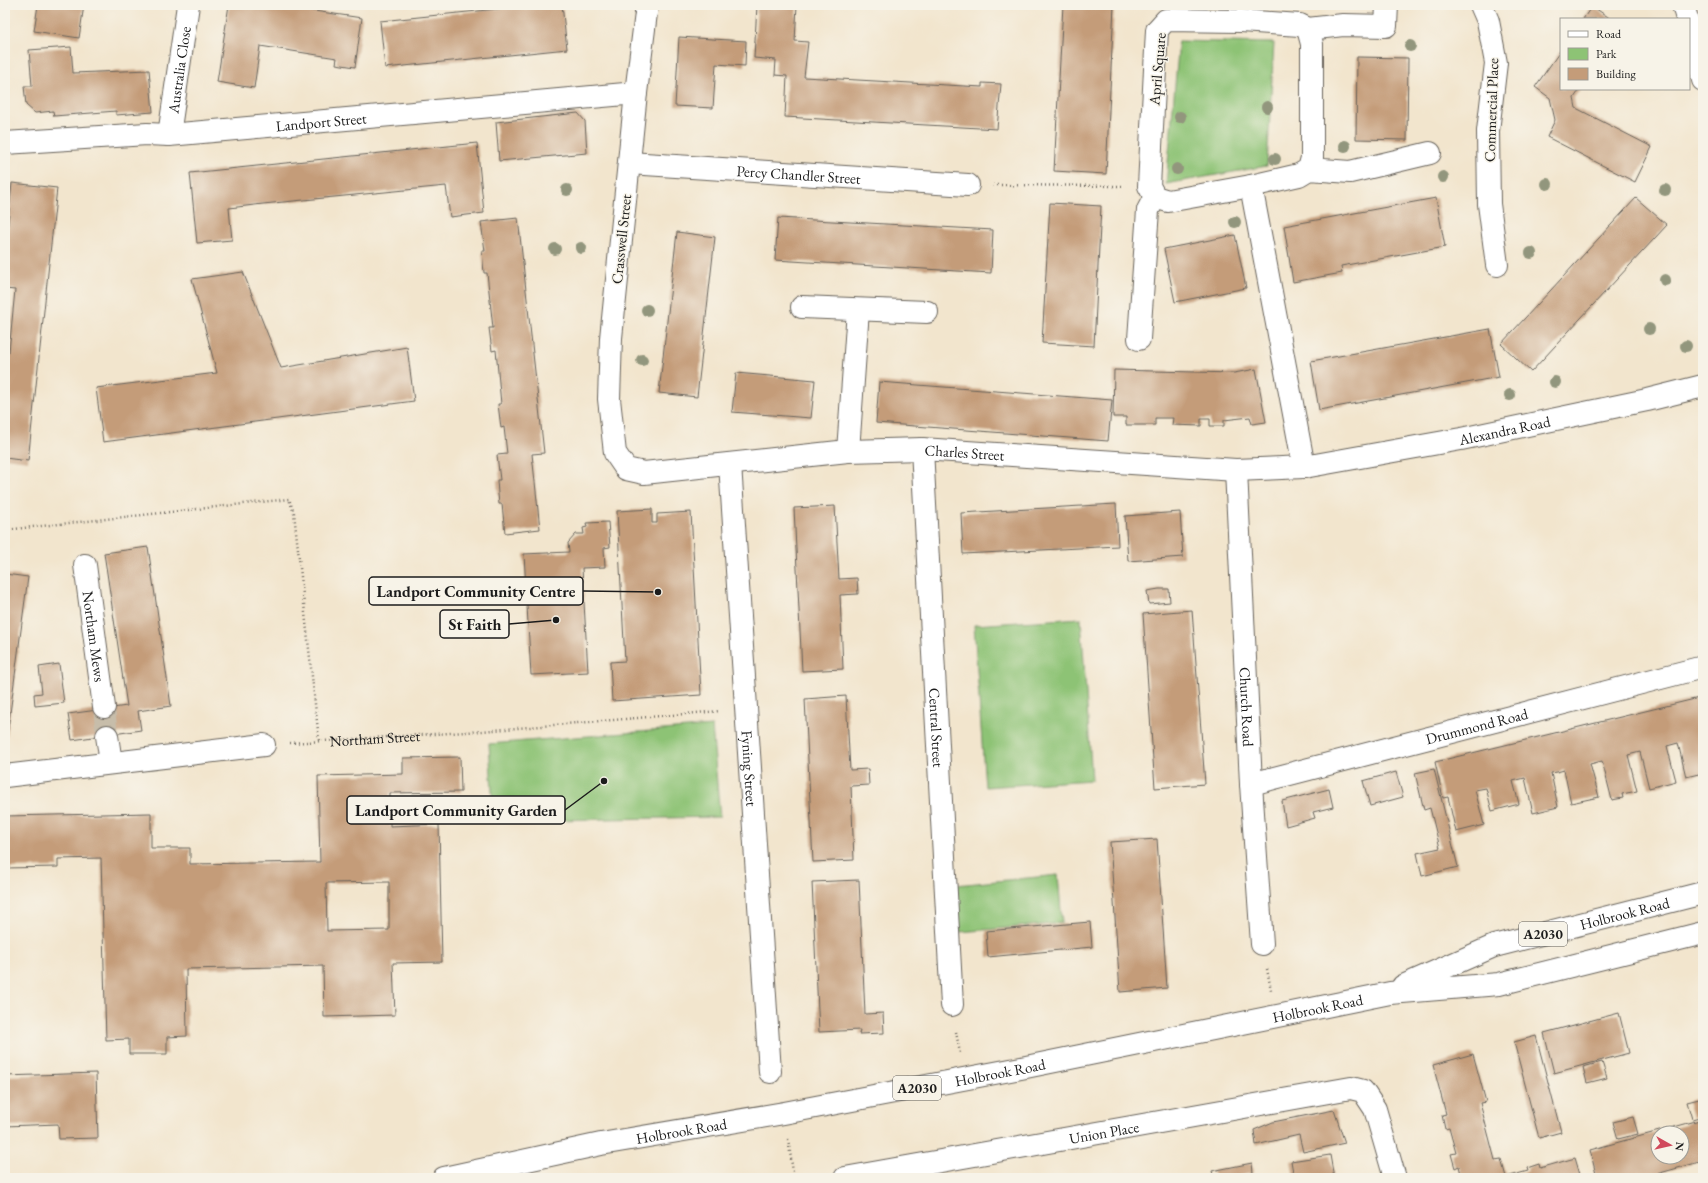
<svg xmlns="http://www.w3.org/2000/svg" width="1708" height="1183" font-family="'EB Garamond',serif">
  <style>
    .green { fill: #8dc375; stroke: #547048 }
    .building { fill: #c49c79; fill-rule: evenodd }
    .lines { fill: none; stroke-linecap: round; stroke-linejoin: round }
    .minor-tunnel { stroke: #c7bdaa; stroke-width: 22; stroke-dasharray: 22 11; stroke-linecap: butt }
    .minor-casing { stroke: #67625a; stroke-width: 24 }
    .major-casing { stroke: #67625a; stroke-width: 24 }
    .path { stroke: #67625a; stroke-width: 2.5; stroke-dasharray: 1 3; stroke-linecap: butt }
    .minor { stroke: #fff; stroke-width: 22 }
    .major { stroke: #fff; stroke-width: 22 }
    .tree { fill: #92967d }
    .labels { text-anchor: middle; dominant-baseline: central; stroke-width: 3; stroke-linejoin: round; paint-order: stroke }
    .shield { fill: #f7f3e8; stroke: #5e5c59; stroke-width: 1 }
    .shield-label { font-size: 14px; font-weight: bold; fill: #1c1c1c }
    .street-label { font-size: 15px; fill: #1c1c1c; stroke: #f7f3e8 }
    .leader { fill: none; stroke: #1c1c1c; stroke-width: 1.5 }
    .callout-dot { fill: #1c1c1c; stroke: #f7f3e8; stroke-width: 1.5 }
    .callout { fill: #f7f3e8; stroke: #1c1c1c; stroke-width: 1.5 }
    .callout-label { font-size: 16px; text-anchor: middle; font-weight: bold; fill: #1c1c1c }
  </style>
  <rect width="100%" height="100%" fill="#f7f3e8"/>
  <filter id="ink" filterUnits="userSpaceOnUse"><feTurbulence type="fractalNoise" baseFrequency=".025" numOctaves="2"/><feDisplacementMap in="SourceGraphic" scale="8" xChannelSelector="R" yChannelSelector="G"/><feConvolveMatrix kernelMatrix="1 2 1 2 8 2 1 2 1" color-interpolation-filters="sRGB"/></filter>
  <filter id="wash" filterUnits="userSpaceOnUse"><feTurbulence type="fractalNoise" baseFrequency=".012" numOctaves="4" result="noise"/><feDisplacementMap in="SourceGraphic" scale="16" xChannelSelector="R" yChannelSelector="G"/><feGaussianBlur stdDeviation="0.9" result="paint"/><feColorMatrix in="noise" values="0 0 0 0 0 0 0 0 0 0 0 0 0 0 0 0 0 1.4 0 .05"/><feComposite in="paint" operator="in"/></filter>
  <g filter="url(#wash)">
    <rect width="100%" height="100%" fill="#f2e5cd"/>
    <path class="green" d="M1179 41 1274 43 1267 166 1166 184Z
      M1081 618 1092 780 985 787 974 625Z
      M712 726 720 817 494 821 489 744Z
      M1058 875 1062 923 960 932 956 885Z"/>
    <g id="blocks">
      <path class="building" d="M38 5H84L79 38 34 31Z
        M229 5H273L362 18 355 67 336 64 337 58 260 46 254 88 217 82Z
        M536 5H562L567 49 385 68 380 21Z
        M757 5H797L795 41 808 42 804 77 982 87V83L1001 84 997 129 785 117 787 76 775 75 776 60 754 58Z
        M1063 5H1114L1106 174 1054 171Z
        M1592 6 1611 19H1583Z
        M679 37 746 41 745 66 716 64 713 108 675 106Z
        M71 47 73 73 149 70 153 112 116 115V111L54 116 53 111 35 113 26 105 24 86H32L29 50Z
        M1561 50V89H1580L1574 98 1576 108 1652 147 1635 182 1547 137 1555 120 1550 98 1535 87Z
        M1357 57 1408 58 1407 140 1356 139Z
        M578 113 585 121 587 153 499 161 496 122Z
        M477 143 484 213 450 217 446 186 263 204 229 208 232 240 197 243 190 173Z
        M12 183 57 188 28 461 5 458V351L9 352 15 290 5 289V252Z
        M1436 198 1445 247 1341 266 1342 273 1293 282 1284 226Z
        M1636 198 1667 225 1531 372 1501 344Z
        M1050 203 1101 206 1094 346 1042 343Z
        M518 218 544 453 532 454 540 529 505 533 502 504H499L498 494 497 480H500L497 455 507 454 504 427 501 428 498 404H501L496 350 492 351 489 328H493L487 273H484L482 251H485L481 222Z
        M778 218 993 230 991 273 775 260Z
        M677 232 715 237 697 397 659 393Z
        M1235 235 1246 288 1175 302 1164 249Z
        M243 272 281 368 407 347 414 401 103 442 96 388 217 373 192 279Z
        M1490 329 1499 377 1319 410 1311 361Z
        M1256 369 1266 422 1252 424 1250 417 1224 420V426H1210V419H1201V426L1172 425 1173 418H1155V425H1126V417H1113L1114 370 1234 373Z
        M736 373 815 380 811 418 732 412Z
        M879 382 1112 400 1108 441 876 423Z
        M1116 504 1118 546 963 554 961 513Z
        M835 506 839 579 857 578 858 594 840 595 843 669 802 671 794 508Z
        M652 509V523H657V514L691 512 701 695 612 701 610 662 625 661 617 511Z
        M1180 512 1183 557 1128 561 1125 516Z
        M608 522 610 547 604 548 605 567 582 568 588 672 531 675 524 554 569 552 568 543 576 534H584L583 528 587 527 586 523Z
        M148 547 171 706 138 711 141 730 72 740 68 714 127 706 104 553Z
        M5 574 28 577 7 736 5 735Z
        M1159 589H1169L1170 602 1149 604 1147 591Z
        M1192 610 1205 784 1155 788 1143 614Z
        M59 664 64 703 35 706 34 694 42 693 39 667Z
        M846 696 850 770 868 769 869 785 851 786 854 860 813 862 805 699Z
        M1703 697V773L1686 777 1678 743 1667 746 1676 781 1649 788 1640 752 1628 755 1637 791 1622 794 1623 798 1612 800 1602 761 1590 764 1599 797 1571 803 1564 770 1557 772 1551 773 1558 807 1533 813 1525 778 1513 781 1519 804 1492 811 1486 788 1475 790 1484 825 1456 832 1448 797 1443 798 1435 762Z
        M460 757 461 792 390 793V826L439 824 442 962 393 963 395 1015 324 1017 323 966 186 969 187 1036 167 1037V1054H129V1039L106 1040 101 858 58 859V867L5 868V816L151 813V848H190V864L320 862 318 776 403 774V758ZM389 882V930L327 931 326 883Z
        M1434 769 1458 867 1422 876 1417 853 1440 848 1430 808 1424 810 1415 773Z
        M1396 772 1403 797 1370 806 1363 781Z
        M1329 789 1333 807 1313 812 1315 818 1286 826 1282 801Z
        M1157 839 1167 988 1120 992 1110 842Z
        M859 880 865 1014 883 1013 884 1033 859 1034 860 1030 819 1032 812 882Z
        M1090 922 1092 947 988 957 986 931Z
        M1619 1013 1629 1053 1554 1073 1544 1033Z
        M1536 1036 1561 1132 1539 1138 1514 1042Z
        M1473 1054 1486 1102 1480 1103 1495 1160 1501 1159 1506 1177 1528 1171 1527 1168 1539 1164 1540 1168 1575 1158 1581 1178H1462L1459 1166 1455 1168 1451 1154 1456 1153 1449 1128 1445 1129 1442 1115 1446 1114 1433 1065Z
        M1602 1062 1607 1078 1587 1083 1583 1067Z
        M96 1073 98 1138 59 1139 58 1124 5 1126V1076Z
        M1703 1098V1116L1692 1119 1687 1102Z
        M1334 1110 1345 1143 1303 1152 1299 1135 1256 1145 1254 1130 1273 1122Z
        M1633 1117 1638 1134 1618 1139 1613 1122Z
        M1703 1119V1161L1642 1178H1597L1590 1150ZM1658 1133H1682V1157H1658Z
        M1330 1155 1334 1178H1294L1291 1161Z
        M1252 1163 1253 1173 1230 1178H1214L1212 1171Z"/>
    </g>
  </g>
  <g filter="url(#ink)">
    <use href="#blocks" fill-opacity="0" stroke="#67625a" stroke-width="1"/>
    <g class="lines">
      <path class="minor-tunnel" d="M104 707 107 736"/>
      <defs>
        <g id="minor">
          <path id="s2" d="M647 5 636 93 611 338 609 399 615 453 626 469 644 473 848 451 922 449 1236 470 1304 467 1461 439 1647 400 1703 386"/>
          <path d="M1481 5 1488 21 1496 63 1488 131 1489 204 1497 265"/>
          <path d="M1308 29 1343 25 1386 26 1387 5"/>
          <path id="s3" d="M169 135 188 5"/>
          <path id="s4" d="M5 143 147 134 169 135 636 93"/>
          <path id="s5" d="M629 163 968 185"/>
          <path d="M1309 169 1312 158V44L1308 29 1300 25 1241 21 1166 20 1157 30 1149 186 1155 197 1168 201 1251 186 1299 175 1309 169 1350 172 1430 153"/>
          <path d="M1251 186 1304 467"/>
          <path d="M802 307 927 312"/>
          <path d="M1139 339 1148 210 1155 197"/>
          <path id="s6" d="M922 449 952 1005"/>
          <path d="M848 451 858 310"/>
          <path id="s7" d="M730 464 770 1072"/>
          <path id="s8" d="M1236 470 1251 784 1262 944"/>
          <path id="s9" d="M85 565 104 707"/>
          <path d="M107 736 111 762"/>
          <path d="M5 776 264 745"/>
          <path id="s10" d="M1251 784 1703 667"/>
          <path id="s11" d="M845 1178 1351 1088 1363 1091 1375 1109 1395 1178"/>
        </g>
        <g id="major">
          <path d="M1683 5 1687 19"/>
          <path d="M1689 26 1703 80"/>
          <path id="s12" d="M1403 986 1494 946 1703 893"/>
          <path id="s13" d="M444 1178 601 1144 784 1113 1021 1068 1390 993 1499 984 1703 933"/>
        </g>
      </defs>
      <use href="#minor" class="minor-casing"/>
      <use href="#major" class="major-casing"/>
      <g class="path">
        <path d="M993 185 1122 186"/>
        <path d="M5 530 289 499 294 513 319 740"/>
        <path id="s1" d="M290 743 482 731 720 711"/>
        <path d="M1267 969 1271 990"/>
        <path d="M956 1032 960 1053"/>
        <path d="M788 1139 794 1178"/>
      </g>
      <use href="#minor" class="minor"/>
      <use href="#major" class="major"/>
    </g>
    <g class="tree">
      <circle cx="1410" cy="46" r="6"/>
      <circle cx="1267" cy="107" r="6"/>
      <circle cx="1180" cy="117" r="6"/>
      <circle cx="1345" cy="146" r="6"/>
      <circle cx="1275" cy="159" r="6"/>
      <circle cx="1177" cy="169" r="6"/>
      <circle cx="1443" cy="177" r="6"/>
      <circle cx="1547" cy="184" r="6"/>
      <circle cx="567" cy="190" r="6"/>
      <circle cx="1665" cy="190" r="6"/>
      <circle cx="1235" cy="222" r="6"/>
      <circle cx="581" cy="248" r="6"/>
      <circle cx="555" cy="249" r="6"/>
      <circle cx="1531" cy="253" r="6"/>
      <circle cx="1665" cy="280" r="6"/>
      <circle cx="647" cy="310" r="6"/>
      <circle cx="1649" cy="329" r="6"/>
      <circle cx="1686" cy="346" r="6"/>
      <circle cx="642" cy="360" r="6"/>
      <circle cx="1555" cy="382" r="6"/>
      <circle cx="1510" cy="395" r="6"/>
    </g>
  </g>
  <g class="labels">
    <g class="shield">
      <rect x="1519" y="922" width="48" height="24" rx="3"/>
      <rect x="893" y="1076" width="48" height="24" rx="3"/>
    </g>
    <g class="shield-label">
      <text x="1543" y="934">A2030</text>
      <text x="917" y="1088">A2030</text>
    </g>
    <g class="street-label">
      <text transform="translate(1157 69) rotate(-85)">April Square</text>
      <text stroke="none"><textPath href="#s3" startOffset="66">Australia Close</textPath></text>
      <text transform="translate(1491 110) rotate(-88)">Commercial Place</text>
      <text stroke="none"><textPath href="#s4" startOffset="317">Landport Street</textPath></text>
      <text stroke="none"><textPath href="#s5" startOffset="170">Percy Chandler Street</textPath></text>
      <text transform="translate(621 239) rotate(-84)">Crasswell Street</text>
      <text stroke="none"><textPath href="#s2" startOffset="1354">Alexandra Road</textPath></text>
      <text stroke="none"><textPath href="#s2" startOffset="810">Charles Street</textPath></text>
      <text stroke="none"><textPath href="#s9" startOffset="72">Northam Mews</textPath></text>
      <text stroke="none"><textPath href="#s8" startOffset="237">Church Road</textPath></text>
      <text stroke="none"><textPath href="#s10" startOffset="233">Drummond Road</textPath></text>
      <text stroke="none"><textPath href="#s6" startOffset="279">Central Street</textPath></text>
      <text stroke="none"><textPath href="#s1" startOffset="85">Northam Street</textPath></text>
      <text stroke="none"><textPath href="#s7" startOffset="305">Fyning Street</textPath></text>
      <text stroke="none"><textPath href="#s12" startOffset="234">Holbrook Road</textPath></text>
      <text stroke="none"><textPath href="#s13" startOffset="890">Holbrook Road</textPath></text>
      <text stroke="none"><textPath href="#s13" startOffset="566">Holbrook Road</textPath></text>
      <text stroke="none"><textPath href="#s13" startOffset="242">Holbrook Road</textPath></text>
      <text stroke="none"><textPath href="#s11" startOffset="263">Union Place</textPath></text>
    </g>
  </g>
  <path class="leader" d="M658 592L583 591M556 620L509 624M604 781L565 810"/>
  <g class="callout-dot">
    <circle cx="658" cy="592" r="4"/>
    <circle cx="556" cy="620" r="4"/>
    <circle cx="604" cy="781" r="4"/>
  </g>
  <g class="callout">
    <rect x="369" y="577" width="214" height="28" rx="4"/>
    <rect x="440" y="610" width="69" height="28" rx="4"/>
    <rect x="347" y="796" width="218" height="28" rx="4"/>
  </g>
  <g class="callout-label">
    <text x="476" y="597">Landport Community Centre</text>
    <text x="475" y="630">St Faith</text>
    <text x="456" y="816">Landport Community Garden</text>
  </g>
  <rect width="1708" height="1183" fill="none" stroke="#f7f3e8" stroke-width="20"/>
  <rect x="1560" y="18" width="130" height="72" fill="#f7f3e8" stroke="#9f9d96"/>
  <rect x="1568" y="31" width="20" height="6" fill="#ffffff" stroke="#9f9d96"/>
  <text x="1596" y="38" font-size="12" fill="#1c1c1c">Road</text>
  <rect x="1568" y="48" width="20" height="12" fill="#8dc375" stroke="#9f9d96"/>
  <text x="1596" y="58" font-size="12" fill="#1c1c1c">Park</text>
  <rect x="1568" y="68" width="20" height="12" fill="#c49c79" stroke="#9f9d96"/>
  <text x="1596" y="78" font-size="12" fill="#1c1c1c">Building</text>
  <g transform="translate(1670 1145) rotate(98)"><circle r="19" fill="#f7f3e8" stroke="#9f9d96"/>
  <path d="M0-3L7 15L0 10L-7 15Z" fill="#d1495b"/>
  <text y="-6" font-size="11" font-weight="bold" text-anchor="middle" fill="#1c1c1c">N</text>
  </g>
</svg>
